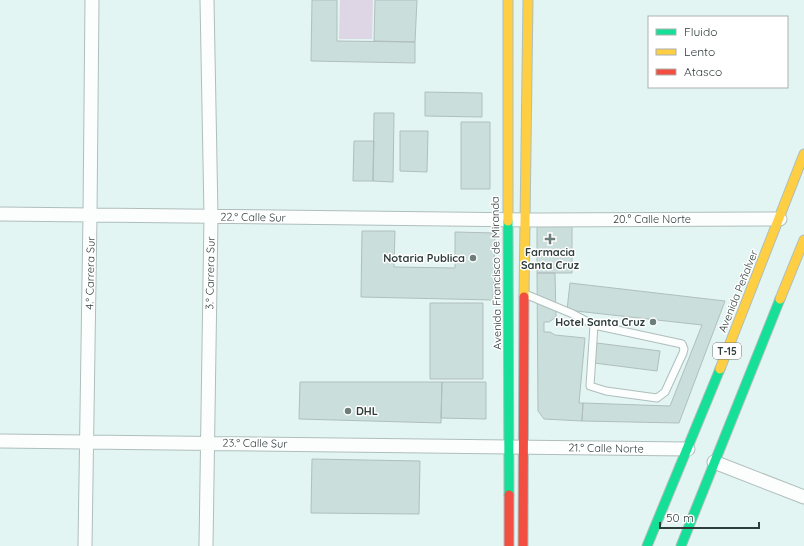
<svg xmlns="http://www.w3.org/2000/svg" width="804" height="546" font-family="Quicksand,sans-serif">
  <style>
    .green { fill: #dfd6e5 }
    .building { fill: #cadedb; stroke: #b0bfbd }
    .lines { fill: none; stroke-linecap: round; stroke-linejoin: round }
    .lane-casing { stroke: #afbebc; stroke-width: 9 }
    .street-casing { stroke: #afbebc; stroke-width: 15 }
    .fast-casing { stroke: #afbebc; stroke-width: 11 }
    .slow-casing { stroke: #afbebc; stroke-width: 11 }
    .jam-casing { stroke: #afbebc; stroke-width: 11 }
    .lane { stroke: #fbfefd; stroke-width: 7 }
    .street { stroke: #fbfefd; stroke-width: 13 }
    .fast { stroke: #16e098; stroke-width: 9 }
    .slow { stroke: #ffcf43; stroke-width: 9 }
    .jam { stroke: #f24e42; stroke-width: 9 }
    .poi-dot { fill: #6d7d7a; stroke: #fff; stroke-width: 1.5 }
    .labels { text-anchor: middle; dominant-baseline: central; stroke-width: 3; stroke-linejoin: round; paint-order: stroke }
    .shield { fill: #fff; stroke: #6d7675; stroke-width: 1 }
    .shield-label { font-size: 10px; font-weight: bold; fill: #2e3c3a }
    .street-label { font-size: 11px; fill: #2e3c3a; stroke: #fff }
    .poi-label { font-size: 11px; font-weight: bold; fill: #2e3c3a; stroke: #fff; text-anchor: end }
  </style>
  <rect width="100%" height="100%" fill="#e2f5f2"/>
  <path class="green" d="M340 0H373L372 39H339Z"/>
  <path class="building" d="M312 0H337V41L415 42V63L311 61Z
    M375 0H417L415 42 374 41Z
    M425 92 482 93V117L425 116Z
    M374 113H394L393 182 373 181Z
    M461 122H490V189H461Z
    M400 131H428L427 172 400 171Z
    M354 141H374L373 181H353Z
    M537 221H572V273H537Z
    M362 231H395L394 267 455 268V232L495 233 493 300 361 297Z
    M537 273H555L556 317 549 322H544V332H550L555 335 585 338 579 403H583L582 421 544 419 538 411Z
    M570 283 725 301 679 423 582 421 583 403 670 406 702 325 567 310Z
    M430 303H483V379H430Z
    M597 343 660 351 657 371 594 363Z
    M300 382H442L441 423 299 419Z
    M442 382H486V419L441 418Z
    M312 459 420 461 419 514 311 513Z"/>
  <g class="lines">
    <defs>
      <path id="lane" d="M525 294 573 314 594 325 682 344 684 349 683 353 665 392 657 398 606 391 590 386 594 325"/>
      <path id="street" d="M0 214 537 220 780 219
        M0 441 688 449
        M714 462 804 497
        M85 546 90 215 92 0
        M206 546 211 216 207 0"/>
      <path id="fast" d="M508 221 509 495
        M647 546 720 369
        M681 546 780 299"/>
      <path id="slow" d="M508 221V0
        M524 297 528 0
        M780 299 804 240
        M720 369 804 154"/>
      <path id="jam" d="M509 546V495
        M523 546 524 297"/>
    </defs>
    <use href="#lane" class="lane-casing"/>
    <use href="#street" class="street-casing"/>
    <use href="#fast" class="fast-casing"/>
    <use href="#slow" class="slow-casing"/>
    <use href="#jam" class="jam-casing"/>
    <use href="#lane" class="lane"/>
    <use href="#street" class="street"/>
    <use href="#fast" class="fast"/>
    <use href="#slow" class="slow"/>
    <use href="#jam" class="jam"/>
  </g>
  <g class="poi-dot">
    <path d="M548 233h4v4h4v4h-4v4h-4v-4h-4v-4h4z"/>
    <circle cx="473" cy="258" r="4"/>
    <circle cx="653" cy="322" r="4"/>
    <circle cx="348" cy="411" r="4"/>
  </g>
  <g class="labels">
    <rect class="shield" x="713" y="343" width="28" height="16" rx="3"/>
    <g class="shield-label">
      <text x="727" y="351">T-15</text>
    </g>
    <g class="street-label">
      <text transform="translate(253 217) rotate(1)">22.° Calle Sur</text>
      <text x="652" y="219">20.° Calle Norte</text>
      <text transform="translate(90 273) rotate(-89)">4.° Carrera Sur</text>
      <text transform="translate(210 273) rotate(-89)">3.° Carrera Sur</text>
      <text transform="translate(496 273) rotate(-91)">Avenida Francisco de Miranda</text>
      <text transform="translate(738 291) rotate(-68)">Avenida Peñalver</text>
      <text transform="translate(255 443) rotate(1)">23.° Calle Sur</text>
      <text transform="translate(606 448) rotate(1)">21.° Calle Norte</text>
    </g>
    <g class="poi-label">
      <text x="550" y="252" text-anchor="middle">Farmacia<tspan x="550" dy="13">Santa Cruz</tspan></text>
      <text x="465" y="258">Notaria Publica</text>
      <text x="645" y="322">Hotel Santa Cruz</text>
      <text x="356" y="411" text-anchor="start">DHL</text>
    </g>
  </g>
  <rect x="648" y="16" width="140" height="72" fill="#ffffff" stroke="#abb1b0"/>
  <rect x="656" y="29" width="20" height="6" fill="#16e098" stroke="#abb1b0"/>
  <text x="684" y="36" font-size="12" fill="#2e3c3a">Fluido</text>
  <rect x="656" y="49" width="20" height="6" fill="#ffcf43" stroke="#abb1b0"/>
  <text x="684" y="56" font-size="12" fill="#2e3c3a">Lento</text>
  <rect x="656" y="69" width="20" height="6" fill="#f24e42" stroke="#abb1b0"/>
  <text x="684" y="76" font-size="12" fill="#2e3c3a">Atasco</text>
  <path d="M660 522v6h99v-6" fill="none" stroke="#2e3c3a" stroke-width="2"/>
  <text x="666" y="522" font-size="12" fill="#2e3c3a" stroke="#ffffff" stroke-width="3" paint-order="stroke">50 m</text>
</svg>
